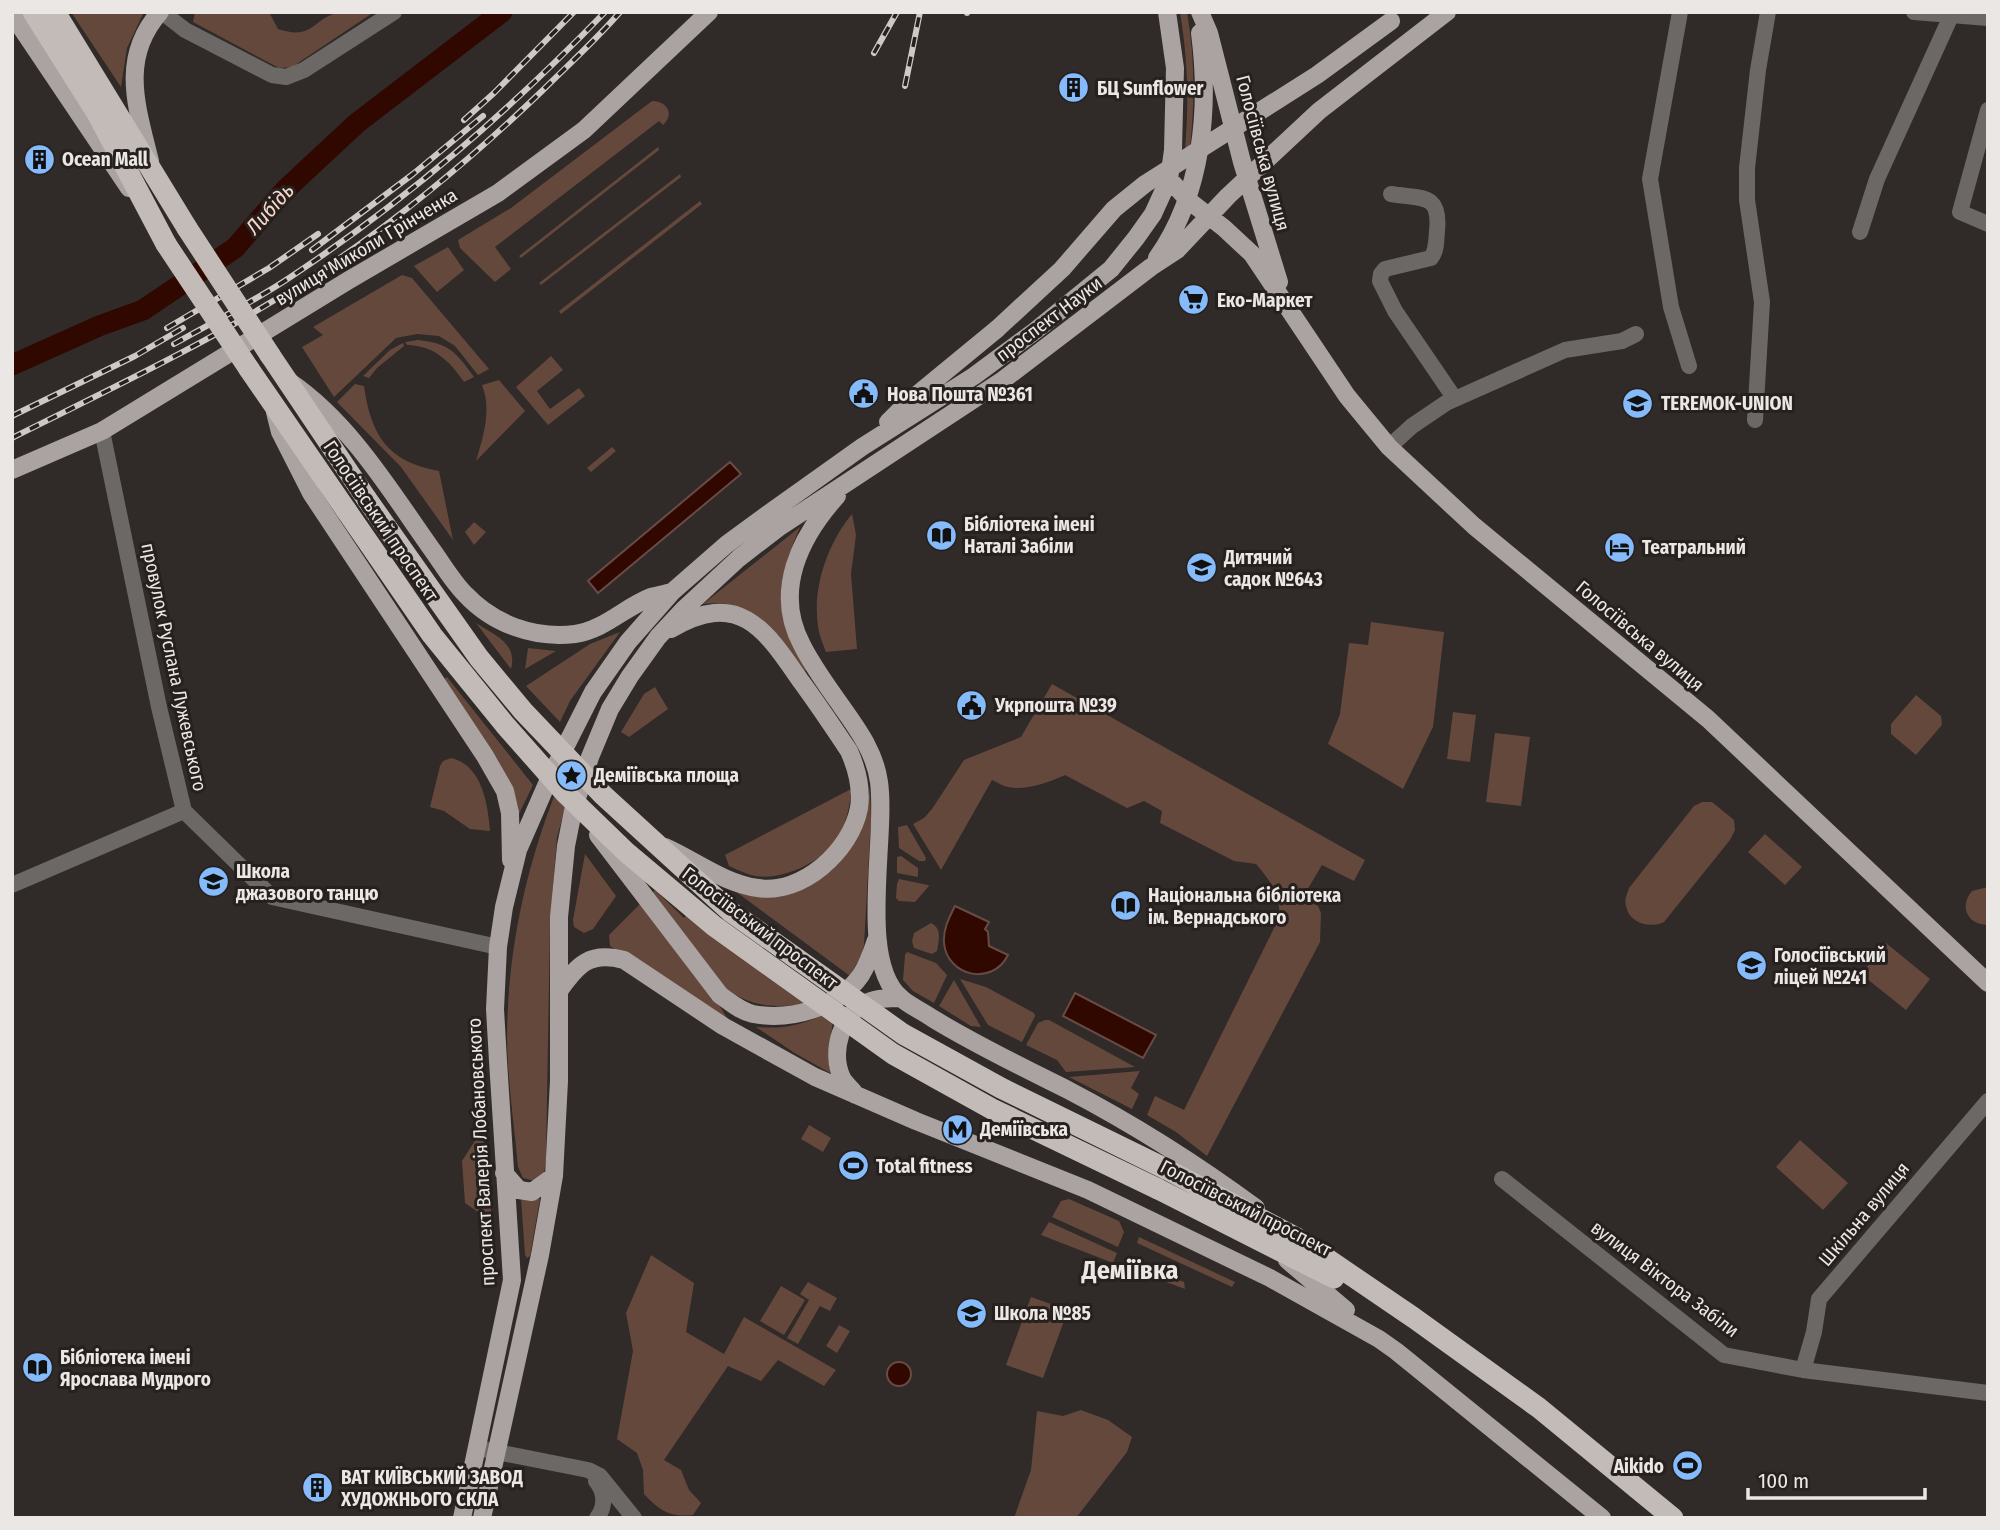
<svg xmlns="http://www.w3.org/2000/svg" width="2000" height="1530" font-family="'Fira Sans Condensed',sans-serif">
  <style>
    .green { fill: #64483c }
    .water { fill: #300800; stroke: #684b45; stroke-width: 2 }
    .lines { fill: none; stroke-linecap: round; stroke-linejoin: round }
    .river { stroke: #300800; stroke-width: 21 }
    .minor { stroke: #6b6866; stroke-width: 16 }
    .major { stroke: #aaa3a1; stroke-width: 18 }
    .highway { stroke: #c3bbb7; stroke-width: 21 }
    .rail-casing { stroke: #cdc9c7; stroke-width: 6 }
    .rail { stroke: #26201e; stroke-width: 3.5; stroke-dasharray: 10; stroke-linecap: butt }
    .major-bridge { stroke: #aaa3a1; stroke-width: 18 }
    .highway-bridge { stroke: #c3bbb7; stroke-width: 21 }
    .labels { text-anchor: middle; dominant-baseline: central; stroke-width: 6; stroke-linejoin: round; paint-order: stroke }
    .poi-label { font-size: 19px; font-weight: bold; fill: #ebe7e5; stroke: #26201e; text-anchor: start }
    .street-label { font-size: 19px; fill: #ebe7e5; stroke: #26201e }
    .water-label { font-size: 21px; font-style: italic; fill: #f9d9cc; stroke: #26201e }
    .district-label { font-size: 26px; font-weight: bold; fill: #ebe7e5; stroke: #26201e }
  </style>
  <rect width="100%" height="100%" fill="#302a28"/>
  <path class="green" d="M71 12H144L127 48 121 87Z
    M195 12H269L278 29C314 41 312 18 340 12 350 10 363 12 374 12L292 67 279 68 193 22Z
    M1180 12H1187C1195 58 1195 102 1190 147L1185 150C1189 99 1188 62 1180 12Z
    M652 101C667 101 675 114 663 125L659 121 495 247 511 269 495 282 460 248 458 240 511 208Z
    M658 147 659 150 521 258 519 256Z
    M680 174 681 177 541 285 539 283Z
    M700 201 702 204 561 314 559 311Z
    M448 247 464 270 437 292 414 266Z
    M402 275 412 278 489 369 478 375 455 346 439 336 417 334 396 338 334 397 302 347 323 335 313 327Z
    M418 340C449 343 456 352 474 377L464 382C449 360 434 346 407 345L405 342Z
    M403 343 404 346 377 368 369 378 363 376 390 350Z
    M551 356 563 370 537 391 550 409 579 388 585 396 548 425 516 387Z
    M499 380 525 411 476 461C483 437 492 410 482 385Z
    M355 384 364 386C371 436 388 462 439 471L453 540 401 467 337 402Z
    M612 447 616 451 591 472 587 468Z
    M852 514 856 535 851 574 857 649 826 652C823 644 819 635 818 626 812 587 828 543 852 514Z
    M474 522 486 532 474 545 465 532Z
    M800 527C790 552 777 580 782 607 786 627 800 649 809 668L805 671C777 632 757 598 703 604Z
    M1371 622 1444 632 1433 727 1403 789 1328 744 1340 714 1349 643 1368 645Z
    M476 623C494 635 518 643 511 669Z
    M620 632 570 701 560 722 526 686 590 644Z
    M528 648 556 651 525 669Z
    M447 677 533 785 517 818 440 682Z
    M1052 684 1365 860 1354 881 1322 865 1303 897 1318 906 1321 913 1320 942 1207 1156 1176 1132 1147 1115 1155 1096 1184 1110 1280 916C1278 891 1272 883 1256 864L1234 861 1160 823 1162 811 1144 801 1127 808 1065 775C1050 782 1025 791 1008 787 1002 786 997 782 992 780L941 870 913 824 924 818 932 809 964 760 1021 737Z
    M655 687 668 709 629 737 621 732 644 694Z
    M1916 695 1941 716 1942 725 1916 755 1891 734V724Z
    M1453 712 1476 715 1470 762 1447 759Z
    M1495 733 1530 737 1521 806 1486 802Z
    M451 758C482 765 488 804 490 831L470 829 444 811 430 807 440 766 443 761Z
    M870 786 871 819 864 945 862 954 850 976 735 891C758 889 783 888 805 884 847 874 867 824 870 786Z
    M851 789C849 832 829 860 787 873 778 876 765 878 755 876 746 874 738 870 729 866L725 855Z
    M555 794 565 808 557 837 550 924 546 1158 544 1174 535 1181 523 1178 518 1167C514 1123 507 1078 507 1034 508 951 525 871 555 794Z
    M1702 802H1712L1734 820 1735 830 1730 840 1664 922C1650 929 1629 923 1626 906 1624 900 1627 894 1629 888L1694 806Z
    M907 825 926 858 925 861H919L899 848 898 827Z
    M1765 834 1802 867 1785 885 1748 852Z
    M585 854 616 896 593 929 584 933 574 927 573 920Z
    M901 856 918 868V877L897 873V857Z
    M899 879 928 885 929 886 915 902 899 901 896 898 897 884Z
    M1988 887V925C1967 925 1959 906 1972 891Z
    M655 890 684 918 690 911 809 1004C775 1007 756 1009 726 989L652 893Z
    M642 902 715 998 731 1025 610 946 609 935Z
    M931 923C942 928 939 940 937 951L932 954 914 948 912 941 914 933Z
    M1886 943 1930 979 1906 1010 1861 974Z
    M907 952 936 963 947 975 934 1003 913 991 903 980 905 955Z
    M960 979 986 987 1034 1013 1035 1016 1022 1042 988 1025Z
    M954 980 981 1027 971 1026 939 1006Z
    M823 1015 833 1021 828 1055 830 1073 793 1052 756 1027C784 1029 798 1026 823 1015Z
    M1045 1020H1049L1135 1067 1066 1072 1057 1060 1026 1045 1038 1023Z
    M1140 1071 1131 1088 1139 1094 1132 1109 1069 1077Z
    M809 1125 831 1138 823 1152 801 1139Z
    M483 1128 492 1222 465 1203 462 1161Z
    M1800 1140 1848 1183 1823 1210 1776 1167Z
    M521 1198 540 1199 530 1256 527 1258 525 1255Z
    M1069 1199 1119 1221 1124 1232 1118 1247 1052 1217 1061 1201Z
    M1049 1222 1117 1253 1113 1263 1041 1235Z
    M1139 1237 1235 1282 1232 1287 1137 1243Z
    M651 1255 694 1283 686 1332 724 1354 744 1317 836 1370 824 1386 778 1360 761 1381 728 1366 664 1460 681 1470 689 1490 701 1503 693 1515C670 1518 659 1510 644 1494L643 1470 637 1453 617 1439 633 1351 626 1313Z
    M1137 1264 1184 1282 1185 1289 1134 1270Z
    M808 1282 837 1298 830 1311 820 1306 798 1344 787 1338 809 1300 800 1294Z
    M781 1286 805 1300 784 1335 760 1321Z
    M1031 1297 1068 1310 1043 1378 1006 1365Z
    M839 1325 850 1331 837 1353 826 1346Z
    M1081 1410 1108 1420 1132 1437 1127 1452 1076 1518H1014L1031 1470 1037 1411 1063 1416Z"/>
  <path class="water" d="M730 462 741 474 598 593 588 581Z
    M955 906 989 922 985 929 988 932 989 946 1008 955C992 987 947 976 944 943 943 929 949 918 955 906Z
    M1075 993 1156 1035 1143 1058 1063 1016Z
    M887 1374a12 12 0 1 1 24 0a12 12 0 1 1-24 0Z"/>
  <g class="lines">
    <path class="river" d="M12 365 99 326 143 310 235 248 285 190 357 123 502 12"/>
    <path class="minor" d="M162 12 185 30 272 75 286 77 304 70 394 12
      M1680 12 1650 179 1671 307 1689 366
      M1914 12 1988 18
      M1988 110 1960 212 1988 224
      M1391 194C1421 199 1441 192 1437 231 1436 241 1437 250 1431 258L1385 269 1381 274 1380 281 1395 311 1455 399
      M1860 232 1877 179 1951 16
      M1755 420 1762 302 1747 200V168L1758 70 1768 12
      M102 431 159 707 184 811 272 897 498 947
      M1389 447 1412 426 1446 403 1565 350 1622 341 1636 334
      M12 885 184 811
      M1502 1179 1724 1355 1803 1370 1988 1393
      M1803 1370 1814 1332 1819 1299 1988 1101
      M477 1448 588 1470 600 1476 634 1518
      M596 1481C605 1492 606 1506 597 1518"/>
    <path class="major" d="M1200 12 1209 33 1242 162 1279 282
      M12 14 129 188
      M150 161C137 108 119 58 160 12
      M1169 179 1188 200 1224 228 1252 254 1347 396 1389 447 1474 526 1708 719 1988 983
      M1157 258C1202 194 1210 110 1200 33
      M290 382C351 424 391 492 433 551 443 565 453 582 465 594 493 624 534 639 575 634 604 630 625 607 651 597 658 595 665 594 672 592
      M275 412 280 432 311 493 485 756 505 791 510 813 511 860
      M888 422 907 403 997 329
      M12 470 102 431 349 280 498 193 584 130 709 12
      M837 496C800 537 773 591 802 645 813 667 828 687 842 707 859 731 875 753 879 782 887 838 857 961 901 998 910 1006 922 1011 932 1018 976 1045 1022 1067 1068 1090 1135 1125 1195 1163 1256 1208
      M665 847C696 861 725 884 758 888 802 895 851 851 859 808 862 788 857 769 849 751 833 727 817 703 800 680 764 627 738 590 671 629
      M559 991C578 964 590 951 624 960L723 1026 815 1077 916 1121 1088 1190 1270 1278 1379 1339 1396 1351 1602 1518
      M720 995C730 1002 740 1011 753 1014 791 1021 838 1008 861 975 868 964 872 952 876 940
      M856 1095C852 1089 845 1084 842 1078 830 1052 841 1013 868 1002 878 998 890 998 901 998
      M504 1173 519 1190 532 1192 554 1176
      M1287 1260 1346 1310
      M462 1518 512 1280 498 1061 495 1009 498 947 504 907 518 850 549 779 593 692 628 642 672 592 727 544 768 514 862 447 974 376 1035 331 1111 269 1136 238 1153 214 1169 179 1173 150 1175 68 1167 12
      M482 1518 540 1255 554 1176 559 1081V917L566 846 573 811 590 757 610 709 630 676 658 637 685 608 739 558 778 528 1003 380 1151 267 1177 250 1228 196 1319 111 1447 12"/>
    <path class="highway" d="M33 12 98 115 166 244
      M55 12 187 228
      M270 355 366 498
      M249 369 346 510
      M1166 1169 1295 1237 1414 1318 1539 1408 1673 1518
      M1158 1189 1334 1278"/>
    <defs>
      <path id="rail" d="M967 12V13
        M874 53 897 12
        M905 86 920 12
        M464 120 494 93 574 12
        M312 250 413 174 483 116
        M167 328 269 268 318 234
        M174 344C213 322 253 302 289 278 407 200 507 113 605 12
        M12 416 135 356 183 328
        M12 438C110 389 210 342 302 283 389 228 468 162 542 91 568 65 596 40 620 12"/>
    </defs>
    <use href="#rail" class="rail-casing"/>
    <use href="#rail" class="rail"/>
    <path class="major-bridge" d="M997 329 1062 269 1114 209 1145 184 1317 75 1391 21
      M598 835 720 995"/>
    <path class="highway-bridge" d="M187 228 270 355
      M166 244 249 369
      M366 498 479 658 523 711 603 795 731 912 903 1034 1001 1088 1166 1169
      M346 510 432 635 505 725 566 794 626 852 714 926 893 1054 992 1109 1158 1189"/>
  </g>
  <defs>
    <symbol id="building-disc" viewBox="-11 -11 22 22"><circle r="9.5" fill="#85bbfb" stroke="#26201e"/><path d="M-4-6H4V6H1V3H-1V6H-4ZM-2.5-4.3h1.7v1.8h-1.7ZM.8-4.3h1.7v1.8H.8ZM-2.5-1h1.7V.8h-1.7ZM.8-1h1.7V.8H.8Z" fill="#111"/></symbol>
    <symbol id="supermarket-disc" viewBox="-11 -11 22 22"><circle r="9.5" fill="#85bbfb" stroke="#26201e"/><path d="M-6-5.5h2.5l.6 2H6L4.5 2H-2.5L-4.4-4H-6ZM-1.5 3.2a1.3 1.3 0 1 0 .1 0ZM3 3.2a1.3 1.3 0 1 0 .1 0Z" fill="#111"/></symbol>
    <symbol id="civic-disc" viewBox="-11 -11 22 22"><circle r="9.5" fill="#85bbfb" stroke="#26201e"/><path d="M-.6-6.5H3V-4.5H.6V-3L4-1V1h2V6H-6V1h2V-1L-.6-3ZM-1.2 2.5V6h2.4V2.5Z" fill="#111"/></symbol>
    <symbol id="school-disc" viewBox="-11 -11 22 22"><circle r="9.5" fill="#85bbfb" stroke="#26201e"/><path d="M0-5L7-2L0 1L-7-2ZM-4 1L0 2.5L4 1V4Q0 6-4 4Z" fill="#111"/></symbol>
    <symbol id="library-disc" viewBox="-11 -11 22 22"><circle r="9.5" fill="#85bbfb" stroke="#26201e"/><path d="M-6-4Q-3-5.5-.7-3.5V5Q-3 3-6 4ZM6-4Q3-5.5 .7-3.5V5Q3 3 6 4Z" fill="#111"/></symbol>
    <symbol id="hotel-disc" viewBox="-11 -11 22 22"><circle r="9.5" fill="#85bbfb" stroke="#26201e"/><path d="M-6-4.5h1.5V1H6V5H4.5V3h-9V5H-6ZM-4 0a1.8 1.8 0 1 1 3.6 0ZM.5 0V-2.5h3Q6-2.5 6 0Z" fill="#111"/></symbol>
    <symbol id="sight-disc" viewBox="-11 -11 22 22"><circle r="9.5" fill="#85bbfb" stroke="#26201e"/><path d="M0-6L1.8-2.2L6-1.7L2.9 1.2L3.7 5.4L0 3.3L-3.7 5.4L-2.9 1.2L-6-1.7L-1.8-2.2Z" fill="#111"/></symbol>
    <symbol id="metro-disc" viewBox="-11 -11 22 22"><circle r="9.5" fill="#85bbfb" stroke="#26201e"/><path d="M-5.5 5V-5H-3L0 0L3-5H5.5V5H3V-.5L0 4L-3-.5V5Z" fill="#111"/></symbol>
    <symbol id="stadium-disc" viewBox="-11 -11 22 22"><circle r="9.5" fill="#85bbfb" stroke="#26201e"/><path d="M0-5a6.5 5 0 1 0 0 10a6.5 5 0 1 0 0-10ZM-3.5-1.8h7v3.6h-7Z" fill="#111"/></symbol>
  </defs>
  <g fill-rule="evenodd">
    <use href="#building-disc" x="1056" y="70" width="35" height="35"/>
    <use href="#building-disc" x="22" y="142" width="35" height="35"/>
    <use href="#supermarket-disc" x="1176" y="282" width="35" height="35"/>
    <use href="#civic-disc" x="846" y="376" width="35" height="35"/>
    <use href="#school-disc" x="1620" y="386" width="35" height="35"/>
    <use href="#library-disc" x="924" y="518" width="35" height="35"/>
    <use href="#hotel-disc" x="1602" y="530" width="35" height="35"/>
    <use href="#school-disc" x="1184" y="550" width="35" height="35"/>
    <use href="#civic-disc" x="954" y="688" width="35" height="35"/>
    <use href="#sight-disc" x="554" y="758" width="35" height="35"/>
    <use href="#school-disc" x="196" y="864" width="35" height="35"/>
    <use href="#library-disc" x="1108" y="888" width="35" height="35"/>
    <use href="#school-disc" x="1734" y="948" width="35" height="35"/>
    <use href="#metro-disc" x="940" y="1112" width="35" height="35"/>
    <use href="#stadium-disc" x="836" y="1148" width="35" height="35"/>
    <use href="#school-disc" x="954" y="1296" width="35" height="35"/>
    <use href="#library-disc" x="20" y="1350" width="35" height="35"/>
    <use href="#stadium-disc" x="1670" y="1448" width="35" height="35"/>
    <use href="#building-disc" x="300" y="1470" width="35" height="35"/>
  </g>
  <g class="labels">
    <g class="poi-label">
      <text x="1097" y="88">БЦ Sunflower</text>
      <text x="62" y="159">Ocean Mall</text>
      <text x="1217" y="300">Еко-Маркет</text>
      <text x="887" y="394">Нова Пошта №361</text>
      <text x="1661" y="403">TEREMOK-UNION</text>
      <text x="964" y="524">Бібліотека імені<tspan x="964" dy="22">Наталі Забіли</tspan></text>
      <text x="1642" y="547">Театральний</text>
      <text x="1224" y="557">Дитячий<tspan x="1224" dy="22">садок №643</tspan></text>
      <text x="995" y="705">Укрпошта №39</text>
      <text x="594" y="775">Деміївська площа</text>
      <text x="236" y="871">Школа<tspan x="236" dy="22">джазового танцю</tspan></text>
      <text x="1148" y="895">Національна бібліотека<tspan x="1148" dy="22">ім. Вернадського</tspan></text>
      <text x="1774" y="955">Голосіївський<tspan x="1774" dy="22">ліцей №241</tspan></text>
      <text x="980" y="1129">Деміївська</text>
      <text x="876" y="1166">Total fitness</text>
      <text x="994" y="1313">Школа №85</text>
      <text x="60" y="1357">Бібліотека імені<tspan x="60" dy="22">Ярослава Мудрого</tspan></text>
      <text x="1664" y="1466" text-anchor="end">Aikido</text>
      <text x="341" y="1477">ВАТ КИЇВСЬКИЙ ЗАВОД<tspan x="341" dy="22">ХУДОЖНЬОГО СКЛА</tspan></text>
    </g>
    <g class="street-label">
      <text transform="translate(1263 153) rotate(75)">Голосіївська вулиця</text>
      <text transform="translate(366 247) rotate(-31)">вулиця Миколи Грінченка</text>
      <text transform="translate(1049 319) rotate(-37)">проспект Науки</text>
      <text transform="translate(381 521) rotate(56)">Голосіївський проспект</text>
      <text transform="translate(1640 636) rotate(40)">Голосіївська вулиця</text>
      <text transform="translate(174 667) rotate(78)">провулок Руслана Лужевського</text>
      <text transform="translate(760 928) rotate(37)">Голосіївський проспект</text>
      <text transform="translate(481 1152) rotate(-93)">проспект Валерія Лобановського</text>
      <text transform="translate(1246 1208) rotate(27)">Голосіївський проспект</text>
      <text transform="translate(1864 1214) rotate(-50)">Шкільна вулиця</text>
      <text transform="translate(1665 1279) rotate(37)">вулиця Віктора Забіли</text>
    </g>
    <g class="water-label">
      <text transform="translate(270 209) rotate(-48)">Либідь</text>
    </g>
    <g class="district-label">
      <text x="1130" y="1270">Деміївка</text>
    </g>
  </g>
  <rect width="2000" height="1530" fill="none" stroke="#ebe7e5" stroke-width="28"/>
  <path d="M1748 1488v10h177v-10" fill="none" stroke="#ebe7e5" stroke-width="3.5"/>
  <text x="1758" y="1488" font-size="21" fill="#ebe7e5" stroke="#26201e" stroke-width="5" paint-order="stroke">100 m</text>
</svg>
